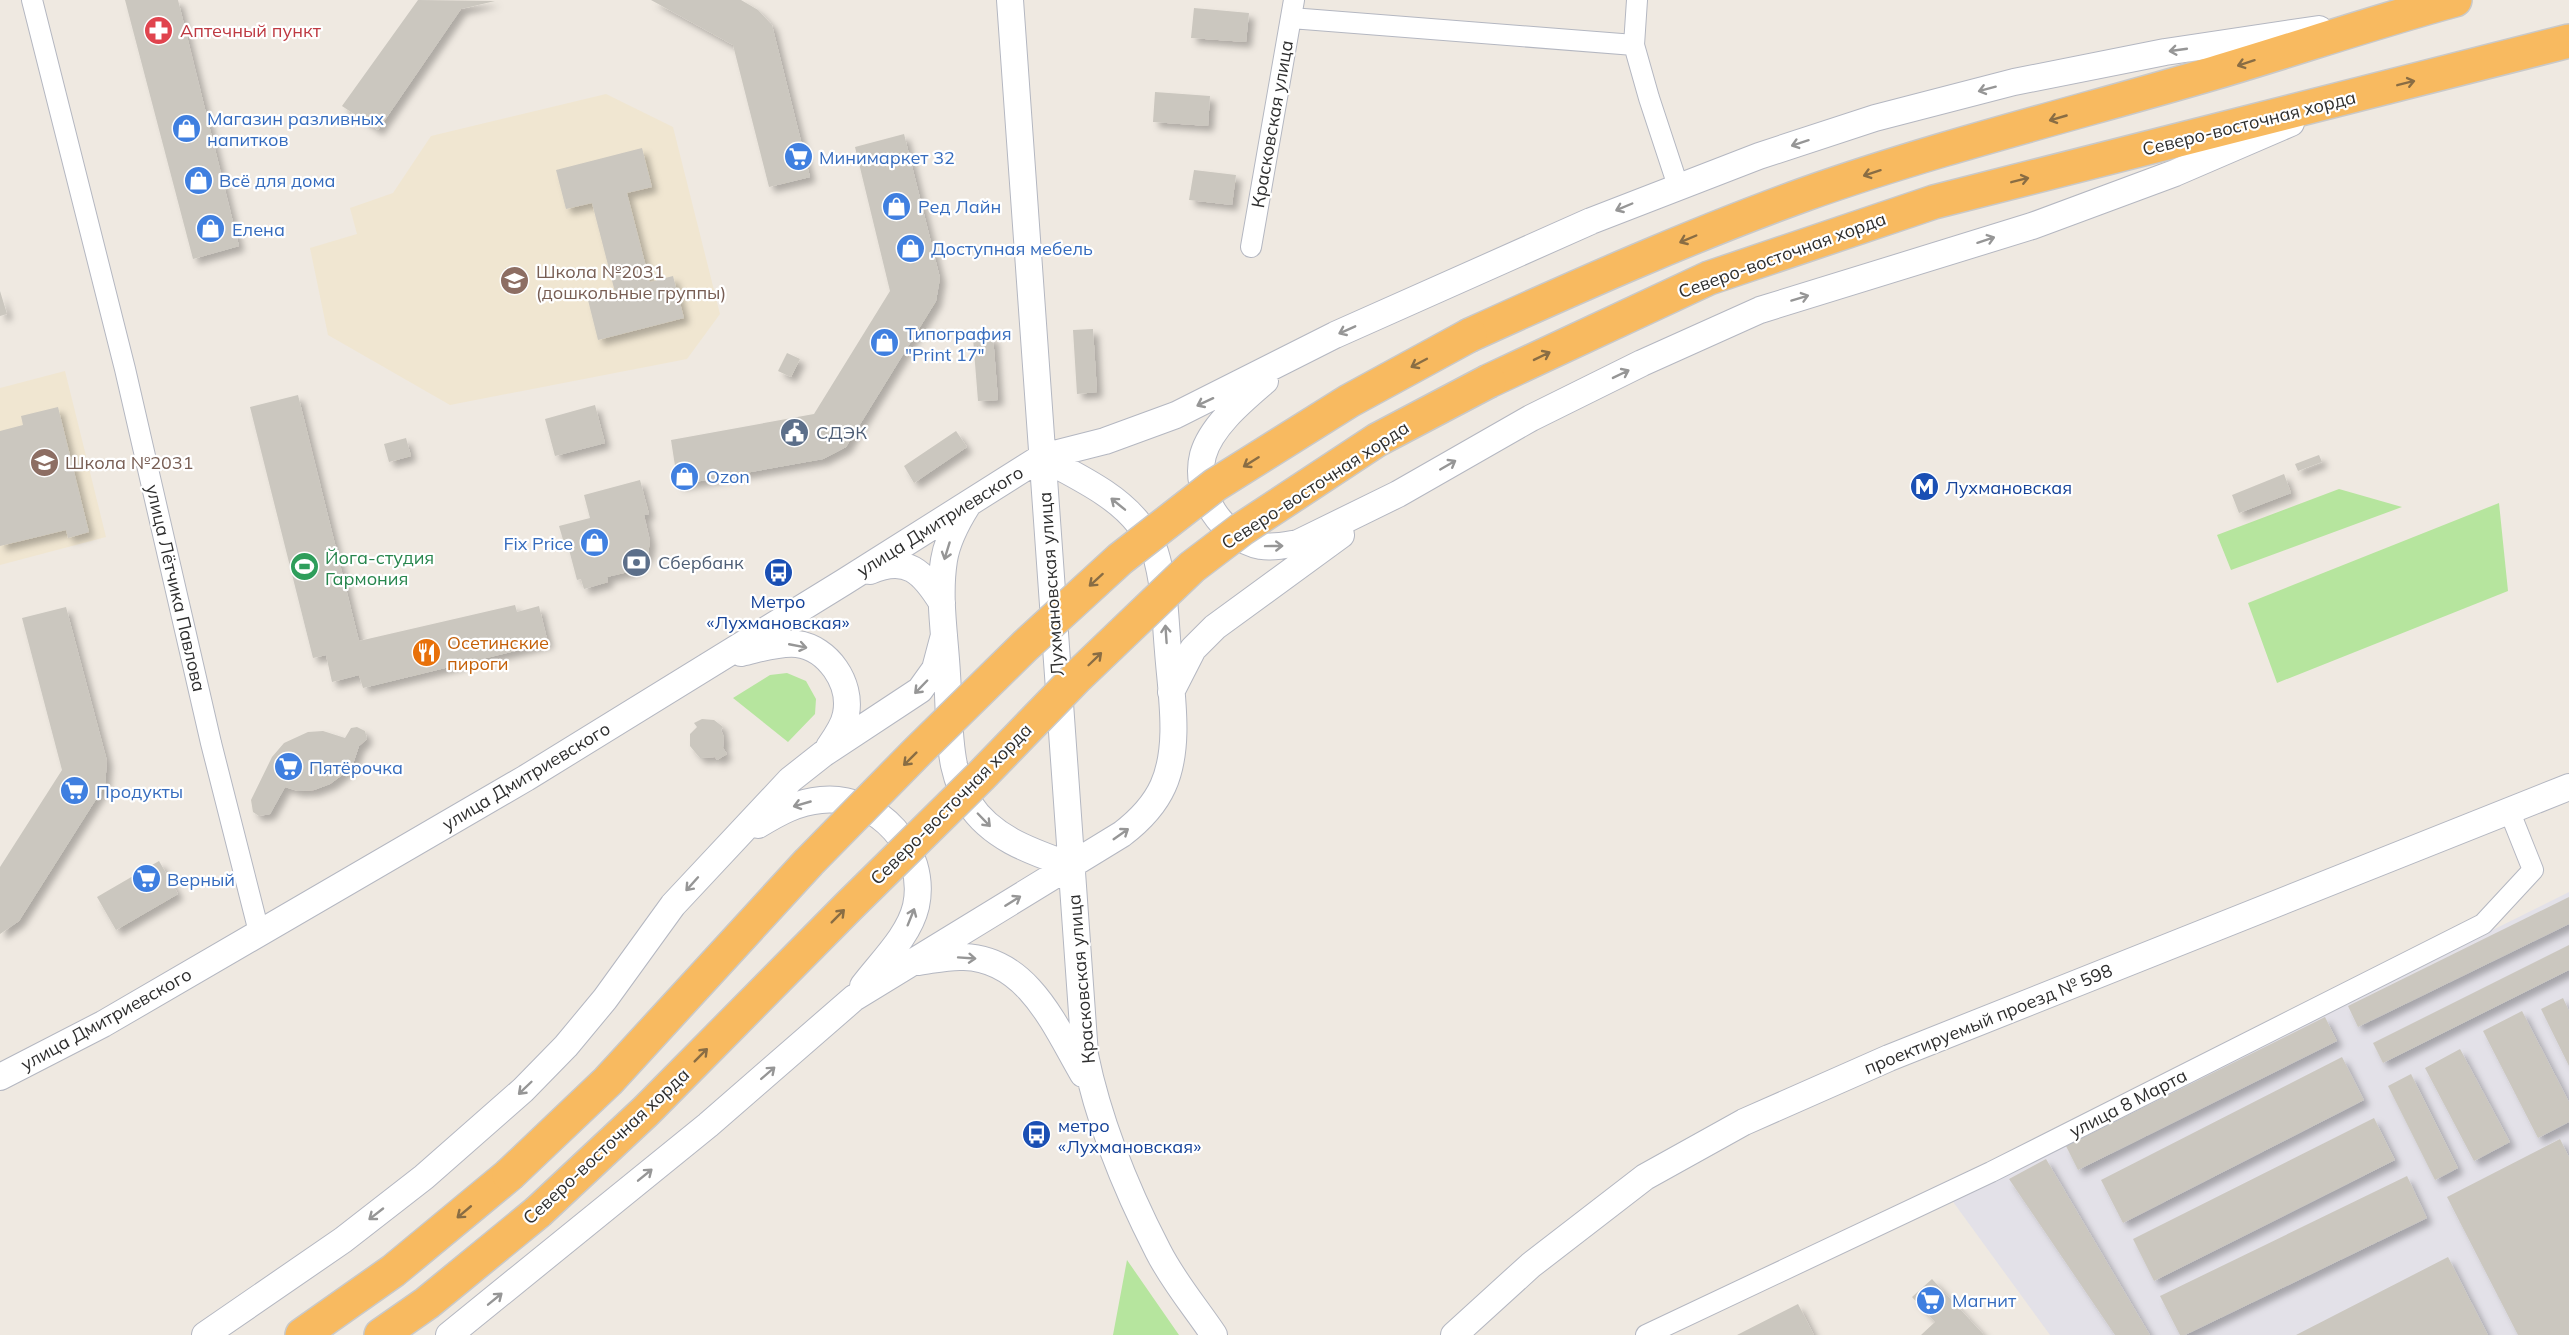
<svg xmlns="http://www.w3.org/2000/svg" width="2569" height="1335" font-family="Mulish,sans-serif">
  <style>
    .industrial { fill: #e3e1e8 }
    .education { fill: #f0e6d1 }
    .green { fill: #b6e59e }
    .building { fill: #cbc7bf; filter: url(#shadow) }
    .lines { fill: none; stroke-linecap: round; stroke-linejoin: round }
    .minor-casing { stroke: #b4b7c1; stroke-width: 22 }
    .tertiary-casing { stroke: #b4b7c1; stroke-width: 28 }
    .trunk-casing { stroke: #c9c9c9; stroke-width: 36 }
    .minor { stroke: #fff; stroke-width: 20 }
    .tertiary { stroke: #fff; stroke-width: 26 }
    .trunk { stroke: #f8ba60; stroke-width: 33 }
    .trunk-bridge-casing { stroke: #c9c9c9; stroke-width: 36; stroke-linecap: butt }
    .trunk-bridge { stroke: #f8ba60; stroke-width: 33 }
    .oneway { stroke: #969696 }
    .oneway2 { stroke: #896d44 }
    .labels { text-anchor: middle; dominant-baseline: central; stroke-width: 4.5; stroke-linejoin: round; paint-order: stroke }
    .health-label { font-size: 18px; fill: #be3a42; stroke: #fff; text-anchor: start }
    .shop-label { font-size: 18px; fill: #366cbe; stroke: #fff; text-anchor: start }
    .street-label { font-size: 18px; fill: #2e2e2e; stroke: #fff }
    .education-label { font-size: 18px; fill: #785e54; stroke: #fff; text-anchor: start }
    .service-label { font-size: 18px; fill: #4e5e75; stroke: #fff; text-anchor: start }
    .transit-label { font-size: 18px; fill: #164399; stroke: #fff; text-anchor: start }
    .leisure-label { font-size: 18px; fill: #27864d; stroke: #fff; text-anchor: start }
    .food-label { font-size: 18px; fill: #c56008; stroke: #fff; text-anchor: start }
  </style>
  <defs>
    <filter id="shadow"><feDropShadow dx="5.5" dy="5.5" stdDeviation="3" flood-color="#0004"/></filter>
  </defs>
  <rect width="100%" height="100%" fill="#efe9e1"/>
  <path class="industrial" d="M2569 892V1335H2050L1951 1199Z"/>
  <path class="education" d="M606 94 673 127 720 314 687 359 450 405 328 335 310 248 357 234 350 208 393 193 431 136Z
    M65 371 106 537 0 565V388Z"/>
  <path class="green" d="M2339 489 2402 507 2231 570 2217 535Z
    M2499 503 2508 591 2277 683 2248 603Z
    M787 673 806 681 816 699 815 714 788 742 733 698 770 675Z
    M1127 1260 1179 1335H1113Z"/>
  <path class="building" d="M125 0H178L239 246 193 259Z
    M418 0 495 1 461 9 378 130 342 106Z
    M651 0H741L758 10 772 25 810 177 769 187 733 45Z
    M1194 8 1249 13 1246 42 1191 38Z
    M1155 92 1210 96 1208 126 1153 122Z
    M904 134 940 278 936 301 846 447 823 459 678 485 671 440 814 414 890 291 855 147Z
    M642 148 652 187 627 193 650 282 673 276 684 318 598 340 588 300 615 292 592 203 566 209 556 170Z
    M1194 170 1236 175 1232 205 1189 200Z
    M0 291 7 314 0 316Z
    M1093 329 1097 392 1077 394 1073 330Z
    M993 336 998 400 978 401 973 338Z
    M787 353 800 359 791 377 778 371Z
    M298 395 359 641 515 605 517 612 539 606 548 643 363 688 359 675 332 682 326 655 313 658 250 407Z
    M595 405 605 443 555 456 545 419Z
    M58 407 89 532 68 538 66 530 0 546V431L23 425 21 416Z
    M956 431 967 447 914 483 904 466Z
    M406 438 411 456 389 462 384 444Z
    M2319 455 2322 462 2298 471 2295 464Z
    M2284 474 2291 493 2239 513 2232 495Z
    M640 480 649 514 644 515 650 541 648 554 638 567 632 571 607 577 608 582 584 589 581 579 577 580 567 542 564 543 559 526 590 518 584 495Z
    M66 607 107 761 105 785 19 921 0 934V867L62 770 22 618Z
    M702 719 714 720 723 727 721 730 724 737 723 748 727 754 717 760 715 757 700 758 690 746V734L697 727 694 723Z
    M357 727 365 731 367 739 359 746 353 764 342 775 330 784 314 790 298 791 285 787 270 814 259 816 253 812 251 800 272 757 284 743 308 732 323 731 345 738 351 728Z
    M159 861 178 894 116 930 97 897Z
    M2569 897V924L2358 1027 2348 1006Z
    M2569 945V970L2383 1063 2373 1043Z
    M2563 998 2569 1011V1066L2541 1009Z
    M2522 1011 2569 1102V1122L2538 1138 2483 1031Z
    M2325 1017 2337 1041 2078 1170 2066 1146Z
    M2460 1049 2510 1142 2474 1161 2425 1068Z
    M2342 1057 2364 1100 2123 1223 2101 1180Z
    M2411 1074 2458 1168 2435 1180 2388 1086Z
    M2374 1118 2395 1160 2154 1281 2133 1239Z
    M2560 1139 2569 1157V1335H2518L2447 1197Z
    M2046 1159 2150 1335H2115L2009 1179Z
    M2407 1176 2427 1218 2185 1335H2180L2160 1296Z
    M2448 1257 2488 1335H2296Z
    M1932 1279 1984 1335H1921L1935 1322 1912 1297Z
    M1798 1304 1814 1335H1737Z"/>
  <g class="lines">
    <defs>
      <path id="minor" d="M32 0 125 369 211 743 259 932
        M1637 0 1634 45 1649 98 1678 186
        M1291 18 1634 45
        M1251 247 1294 0
        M1646 1335 1991 1172 2483 924 2533 870 2509 810"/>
      <path id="tertiary" d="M1010 0 1085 1055C1099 1123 1126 1189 1158 1251 1173 1281 1196 1308 1214 1335
        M1265 381C1243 400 1211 426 1203 455 1193 494 1222 538 1261 546 1274 548 1286 545 1298 543L1398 494 1531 418 1642 363 1760 310 2032 226 2175 173 2291 123
        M967 506C957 522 947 541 944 560 938 598 945 636 947 674 949 704 948 736 954 765 957 778 961 792 969 803 992 839 1033 852 1072 866
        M870 571C907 555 923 572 942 603
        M741 653C759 649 779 642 797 644 828 648 852 683 846 714 844 726 836 737 829 747
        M1171 692 1193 649 1215 627 1341 535
        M758 825C778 813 797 802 821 800 878 794 928 850 916 906 909 936 881 962 863 986
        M918 962C933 960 949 956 964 957 1028 959 1055 1026 1083 1074
        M0 1077 103 1024 526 778 844 582 1042 457 1105 441 1176 415 1335 335 1591 221 1759 156 1875 118 2014 82 2165 52 2319 29
        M205 1335 343 1240 424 1177 523 1090 566 1046 605 999 673 905 790 780 823 754 920 690 935 669 944 635
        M449 1335 708 1125 854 998 1122 834C1139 821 1154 806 1163 786 1181 746 1171 693 1168 651 1165 617 1165 584 1155 552 1152 543 1145 531 1139 524 1115 493 1075 476 1042 457
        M1454 1335 1531 1265 1645 1177 1744 1122 1889 1058 2569 787"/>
      <path id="trunk" d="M1470 335C1580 285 1690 236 1803 195 1938 147 2078 113 2214 73 2295 49 2374 22 2455 0
        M1489 381 1709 278 1934 202 2569 41
        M302 1335 393 1271 509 1175
        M381 1335 427 1303 538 1212"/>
    </defs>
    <use href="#minor" class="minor-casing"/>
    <use href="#tertiary" class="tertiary-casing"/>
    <use href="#trunk" class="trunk-casing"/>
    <use href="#minor" class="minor"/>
    <use href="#tertiary" class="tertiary"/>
    <use href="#trunk" class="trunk"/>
    <defs>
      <path id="trunk-bridge" d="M509 1175 608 1081 809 862 918 751 1025 646 1120 559 1215 485 1349 401 1470 335
        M538 1212 646 1111 850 905 980 777 1077 677 1192 567 1242 529 1377 440 1489 381"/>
    </defs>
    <use href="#trunk-bridge" class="trunk-bridge-casing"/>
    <use href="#trunk-bridge" class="trunk-bridge"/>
  </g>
  <defs><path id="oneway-shaft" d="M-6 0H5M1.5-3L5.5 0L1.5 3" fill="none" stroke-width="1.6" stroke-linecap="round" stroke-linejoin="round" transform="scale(1.5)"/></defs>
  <g class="oneway">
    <use href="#oneway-shaft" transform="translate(2178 50) rotate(172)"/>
    <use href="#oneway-shaft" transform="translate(1987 89) rotate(165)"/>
    <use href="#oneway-shaft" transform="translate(1800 143) rotate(162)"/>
    <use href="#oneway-shaft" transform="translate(1624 207) rotate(157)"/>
    <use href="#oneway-shaft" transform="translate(1986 240) rotate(-18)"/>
    <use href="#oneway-shaft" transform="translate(1800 298) rotate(-17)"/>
    <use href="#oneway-shaft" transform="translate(1347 330) rotate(156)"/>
    <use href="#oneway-shaft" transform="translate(1621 374) rotate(-26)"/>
    <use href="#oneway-shaft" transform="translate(1205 402) rotate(155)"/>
    <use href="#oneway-shaft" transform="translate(1448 465) rotate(-30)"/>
    <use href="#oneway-shaft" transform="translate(1118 504) rotate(-141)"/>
    <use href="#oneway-shaft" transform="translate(1274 546) rotate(-1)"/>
    <use href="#oneway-shaft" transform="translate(947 551) rotate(107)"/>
    <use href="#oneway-shaft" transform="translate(1166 634) rotate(-94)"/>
    <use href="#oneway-shaft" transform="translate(798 646) rotate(11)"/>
    <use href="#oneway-shaft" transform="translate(921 687) rotate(134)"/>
    <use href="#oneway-shaft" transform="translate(802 804) rotate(164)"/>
    <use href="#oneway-shaft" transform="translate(984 820) rotate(46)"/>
    <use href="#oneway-shaft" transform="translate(1121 834) rotate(-35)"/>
    <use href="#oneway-shaft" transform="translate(692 884) rotate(132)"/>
    <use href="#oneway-shaft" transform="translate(1013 901) rotate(-32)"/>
    <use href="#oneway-shaft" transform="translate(911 917) rotate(-68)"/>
    <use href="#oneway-shaft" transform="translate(967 958) rotate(4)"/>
    <use href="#oneway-shaft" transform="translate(768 1073) rotate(-41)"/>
    <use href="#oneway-shaft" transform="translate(525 1088) rotate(136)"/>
    <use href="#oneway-shaft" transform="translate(645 1175) rotate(-39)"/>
    <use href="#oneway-shaft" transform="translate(376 1214) rotate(142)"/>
    <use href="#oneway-shaft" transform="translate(495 1299) rotate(-39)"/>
  </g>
  <g class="oneway2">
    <use href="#oneway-shaft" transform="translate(2246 63) rotate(162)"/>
    <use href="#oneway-shaft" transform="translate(2406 83) rotate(-14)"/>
    <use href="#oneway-shaft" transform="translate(2058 118) rotate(164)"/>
    <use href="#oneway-shaft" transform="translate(1872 173) rotate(162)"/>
    <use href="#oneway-shaft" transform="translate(2020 180) rotate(-14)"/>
    <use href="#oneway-shaft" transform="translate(1688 239) rotate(157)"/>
    <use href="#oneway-shaft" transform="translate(1542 356) rotate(-26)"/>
    <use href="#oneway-shaft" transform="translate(1419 363) rotate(152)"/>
    <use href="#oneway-shaft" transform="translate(1251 462) rotate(148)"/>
    <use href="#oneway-shaft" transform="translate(1096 580) rotate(138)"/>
    <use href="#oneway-shaft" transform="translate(1095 659) rotate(-44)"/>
    <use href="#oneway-shaft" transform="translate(910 759) rotate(135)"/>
    <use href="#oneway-shaft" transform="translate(838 916) rotate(-45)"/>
    <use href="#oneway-shaft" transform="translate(701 1055) rotate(-45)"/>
    <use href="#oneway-shaft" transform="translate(464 1212) rotate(140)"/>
  </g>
  <defs>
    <symbol id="pharmacy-disc" viewBox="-11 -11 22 22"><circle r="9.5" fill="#e0444e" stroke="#fff"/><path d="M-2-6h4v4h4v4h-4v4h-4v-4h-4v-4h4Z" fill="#fff"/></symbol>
    <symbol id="shop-disc" viewBox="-11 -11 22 22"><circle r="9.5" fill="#3f7fe0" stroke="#fff"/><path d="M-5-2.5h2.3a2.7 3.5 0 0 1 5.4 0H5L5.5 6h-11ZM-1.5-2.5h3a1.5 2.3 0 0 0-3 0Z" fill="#fff"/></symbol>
    <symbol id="supermarket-disc" viewBox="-11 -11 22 22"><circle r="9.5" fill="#3f7fe0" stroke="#fff"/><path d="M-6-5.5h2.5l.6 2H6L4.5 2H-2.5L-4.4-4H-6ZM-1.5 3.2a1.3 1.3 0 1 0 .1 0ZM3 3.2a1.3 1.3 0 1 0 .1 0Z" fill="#fff"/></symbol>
    <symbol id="school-disc" viewBox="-11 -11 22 22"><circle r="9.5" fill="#8d6e63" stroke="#fff"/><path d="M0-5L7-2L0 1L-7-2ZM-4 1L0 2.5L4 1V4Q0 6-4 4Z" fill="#fff"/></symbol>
    <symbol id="civic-disc" viewBox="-11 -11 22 22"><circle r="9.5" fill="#5c6f8a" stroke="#fff"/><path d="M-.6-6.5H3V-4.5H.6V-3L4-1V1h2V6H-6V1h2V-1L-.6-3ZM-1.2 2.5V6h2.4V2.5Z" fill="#fff"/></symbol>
    <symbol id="metro-disc" viewBox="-11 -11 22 22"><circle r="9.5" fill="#1a4fb4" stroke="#fff"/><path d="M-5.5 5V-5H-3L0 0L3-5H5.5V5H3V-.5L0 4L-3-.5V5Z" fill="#fff"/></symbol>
    <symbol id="bank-disc" viewBox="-11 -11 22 22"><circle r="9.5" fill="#5c6f8a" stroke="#fff"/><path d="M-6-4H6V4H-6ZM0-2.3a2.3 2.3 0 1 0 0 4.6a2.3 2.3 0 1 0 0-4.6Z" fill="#fff"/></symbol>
    <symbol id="stadium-disc" viewBox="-11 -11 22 22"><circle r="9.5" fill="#2e9e5b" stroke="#fff"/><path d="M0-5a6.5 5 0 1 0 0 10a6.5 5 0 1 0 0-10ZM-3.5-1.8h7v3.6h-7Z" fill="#fff"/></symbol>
    <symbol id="bus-disc" viewBox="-11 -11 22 22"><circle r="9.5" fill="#1a4fb4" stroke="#fff"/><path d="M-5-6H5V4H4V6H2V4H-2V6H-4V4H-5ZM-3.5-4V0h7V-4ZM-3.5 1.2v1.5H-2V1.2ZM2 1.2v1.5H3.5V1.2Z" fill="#fff"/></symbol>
    <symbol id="restaurant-disc" viewBox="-11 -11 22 22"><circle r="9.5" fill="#e8710a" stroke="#fff"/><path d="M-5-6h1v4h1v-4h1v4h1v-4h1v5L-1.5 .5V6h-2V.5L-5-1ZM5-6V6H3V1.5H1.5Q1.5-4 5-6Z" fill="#fff"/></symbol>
  </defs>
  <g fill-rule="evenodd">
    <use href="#pharmacy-disc" x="142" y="14" width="33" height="33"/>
    <use href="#shop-disc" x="170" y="112" width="33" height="33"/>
    <use href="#supermarket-disc" x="782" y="140" width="33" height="33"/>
    <use href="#shop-disc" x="182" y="164" width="33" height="33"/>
    <use href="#shop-disc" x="880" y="190" width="33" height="33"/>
    <use href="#shop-disc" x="194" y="212" width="33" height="33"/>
    <use href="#shop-disc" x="894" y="232" width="33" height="33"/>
    <use href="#school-disc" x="498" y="264" width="33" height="33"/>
    <use href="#shop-disc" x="868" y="326" width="33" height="33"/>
    <use href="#civic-disc" x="778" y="416" width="33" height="33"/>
    <use href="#school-disc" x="28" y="446" width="33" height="33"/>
    <use href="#shop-disc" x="668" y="460" width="33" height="33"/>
    <use href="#metro-disc" x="1908" y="470" width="33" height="33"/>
    <use href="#shop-disc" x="578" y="526" width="33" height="33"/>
    <use href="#bank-disc" x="620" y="546" width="33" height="33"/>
    <use href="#stadium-disc" x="288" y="550" width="33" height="33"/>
    <use href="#bus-disc" x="762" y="556" width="33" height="33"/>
    <use href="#restaurant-disc" x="410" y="636" width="33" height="33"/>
    <use href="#supermarket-disc" x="272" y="750" width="33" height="33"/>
    <use href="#supermarket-disc" x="58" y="774" width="33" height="33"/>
    <use href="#supermarket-disc" x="130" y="862" width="33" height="33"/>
    <use href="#bus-disc" x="1020" y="1118" width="33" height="33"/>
    <use href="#supermarket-disc" x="1914" y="1284" width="33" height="33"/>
  </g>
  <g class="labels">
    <g class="health-label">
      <text x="180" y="30">Аптечный пункт</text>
    </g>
    <g class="shop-label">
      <text x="207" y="118">Магазин разливных<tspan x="207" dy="21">напитков</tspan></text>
      <text x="819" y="157">Минимаркет 32</text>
      <text x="219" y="180">Всё для дома</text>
      <text x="918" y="206">Ред Лайн</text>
      <text x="232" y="229">Елена</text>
      <text x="931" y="248">Доступная мебель</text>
      <text x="905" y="333">Типография<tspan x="905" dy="21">"Print 17"</tspan></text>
      <text x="706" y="476">Ozon</text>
      <text x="573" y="543" text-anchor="end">Fix Price</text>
      <text x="309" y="767">Пятёрочка</text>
      <text x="96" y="791">Продукты</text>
      <text x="167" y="879">Верный</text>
      <text x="1952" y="1300">Магнит</text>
    </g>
    <g class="street-label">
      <text transform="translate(2249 123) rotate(-14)">Северо-восточная хорда</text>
      <text transform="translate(1272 124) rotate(-80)">Красковская улица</text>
      <text transform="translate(1782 255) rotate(-20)">Северо-восточная хорда</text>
      <text transform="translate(1315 485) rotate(-33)">Северо-восточная хорда</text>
      <text transform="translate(940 521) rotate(-32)">улица Дмитриевского</text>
      <text transform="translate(1051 584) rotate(-94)">Лухмановская улица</text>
      <text transform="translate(176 588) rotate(77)">улица Лётчика Павлова</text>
      <text transform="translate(526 776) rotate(-31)">улица Дмитриевского</text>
      <text transform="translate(951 804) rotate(-45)">Северо-восточная хорда</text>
      <text transform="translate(1081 979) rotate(-95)">Красковская улица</text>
      <text transform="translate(106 1019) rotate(-29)">улица Дмитриевского</text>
      <text transform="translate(1988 1019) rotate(-22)">проектируемый проезд № 598</text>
      <text transform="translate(2128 1103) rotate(-27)">улица 8 Марта</text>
      <text transform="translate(606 1146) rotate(-43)">Северо-восточная хорда</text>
    </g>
    <g class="education-label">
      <text x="536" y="271">Школа №2031<tspan x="536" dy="21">(дошкольные группы)</tspan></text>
      <text x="65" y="462">Школа №2031</text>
    </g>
    <g class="service-label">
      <text x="816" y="432">СДЭК</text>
      <text x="658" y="562">Сбербанк</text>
    </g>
    <g class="transit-label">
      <text x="1945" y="487">Лухмановская</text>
      <text x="778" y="601" text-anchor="middle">Метро<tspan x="778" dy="21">«Лухмановская»</tspan></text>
      <text x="1058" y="1125">метро<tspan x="1058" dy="21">«Лухмановская»</tspan></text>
    </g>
    <g class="leisure-label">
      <text x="325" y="557">Йога-студия<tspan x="325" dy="21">Гармония</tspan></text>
    </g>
    <g class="food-label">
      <text x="447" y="642">Осетинские<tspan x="447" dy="21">пироги</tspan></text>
    </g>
  </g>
</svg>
